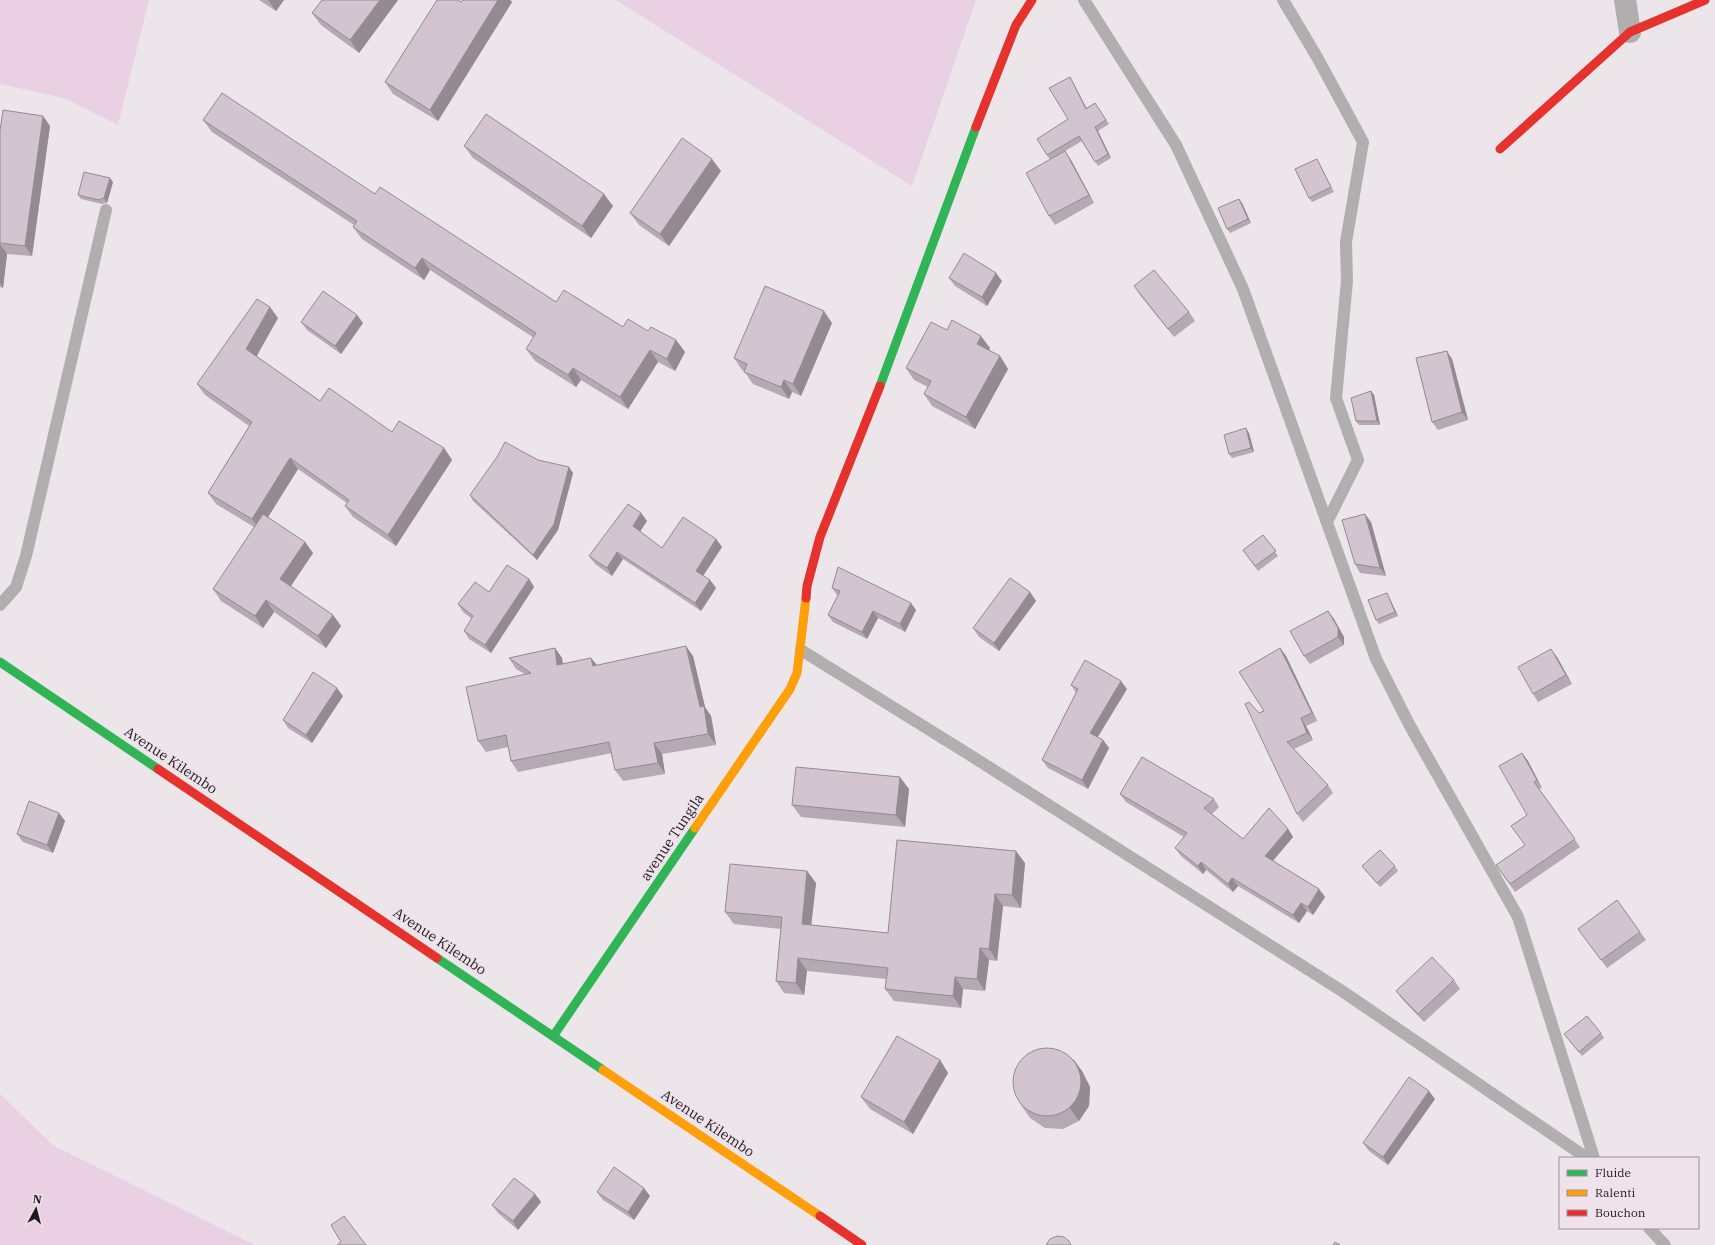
<svg xmlns="http://www.w3.org/2000/svg" width="1715" height="1245" font-family="'IBM Plex Serif',serif">
  <style>
    .green { fill: #e9d0e2 }
    .lines { fill: none; stroke-linecap: round; stroke-linejoin: round }
    .lane { stroke: #b0aeae; stroke-width: 12 }
    .street { stroke: #b0aeae; stroke-width: 22 }
    .fast { stroke: #30b455; stroke-width: 9 }
    .slow { stroke: #ff9f0a; stroke-width: 9 }
    .jam { stroke: #e5322d; stroke-width: 9 }
    .wall { fill: #b5a9b3 }
    .shaded-wall { fill: #948a92 }
    .building { fill: #d3c5d0; stroke: #948a92 }
    .labels { text-anchor: middle; dominant-baseline: central; stroke-width: 3.5; stroke-linejoin: round; paint-order: stroke }
    .street-label { font-size: 14px; fill: #1f1a1d; stroke: #efe2eb }
  </style>
  <rect width="100%" height="100%" fill="#ece5ea"/>
  <path class="green" d="M0 0H149L118 125 64 98 0 84Z
    M616 0H976L912 186Z
    M0 1094 54 1146 255 1245H0Z"/>
  <g class="lines">
    <path class="lane" d="M1084 0 1176 145 1243 289 1376 659 1410 726 1518 917 1594 1158
      M1283 0 1317 57 1363 142 1346 242 1347 281 1336 398 1358 460 1327 522
      M0 605 16 587 26 556 106 210
      M801 650 973 757 1342 991 1587 1158
      M1649 1228 1665 1245"/>
    <path class="street" d="M1625 0 1630 32"/>
    <path class="fast" d="M880 386 976 127
      M0 662 158 769
      M437 958 603 1070
      M554 1035 695 828"/>
    <path class="slow" d="M695 828 790 689 797 673 806 598
      M603 1070 820 1216"/>
    <path class="jam" d="M976 127 1016 25 1032 0
      M1500 149 1630 32 1705 0
      M806 598 807 586 820 537 880 386
      M158 769 437 958
      M820 1216 862 1245"/>
  </g>
  <path class="wall" d="M259 0H284L276 11Z
    M322 0H398L359 53 321 25 312 13Z
    M463 0H510L512 2 438 121 393 94 385 82Z
    M1073 82 1086 108 1095 103 1109 124 1098 131 1111 158 1098 166 1082 141 1050 160 1047 155 1068 119Z
    M43 116 50 126 32 256 7 254 3 288 0 287V131Z
    M203 120 375 194 556 302 623 327 648 331 676 340 685 352 675 371 658 362 628 409 581 380 576 387 535 361 526 349 534 338 430 270 424 280 362 239 353 227 354 225 212 132Z
    M464 146 613 206 591 238 473 158Z
    M1071 160 1094 203 1055 225 1049 216Z
    M1319 163 1334 192 1312 202 1309 198Z
    M721 171 669 246 639 225 630 213Z
    M113 182 107 203 102 204 81 199 78 195Z
    M1242 203 1251 223 1230 233 1227 229Z
    M949 278 1002 281 987 306 955 286Z
    M1134 286 1189 312 1195 321 1174 337 1140 295Z
    M357 315 363 323 341 354 307 330 301 322Z
    M278 318 256 356 320 401 392 432 444 448 452 460 396 546 353 517 345 506 347 503 298 469 268 517 305 542 313 553 291 586 333 615 341 626 326 648 274 612 263 628 221 601 213 589 254 527 216 504 208 493 249 426 205 395 197 384Z
    M832 323 801 396 792 392 789 399 753 384 744 371 742 370 734 358Z
    M947 330 990 348 989 350 1000 356 1008 369 975 429 932 406 924 394 928 387 914 380 906 368Z
    M1452 359 1468 420 1438 430 1432 422Z
    M1371 391 1374 395 1380 425H1359L1356 421Z
    M1249 433 1254 452 1232 458 1229 454Z
    M538 460 573 473 558 530 537 560 473 501 470 495Z
    M641 513 647 521 640 532 662 548 716 539 722 547 703 576 710 580 716 588 701 611 623 559 612 576 595 564 589 556Z
    M1371 522 1386 576 1360 573 1355 564Z
    M1263 535 1278 556 1258 571 1243 550Z
    M529 579 534 587 491 653 469 639 464 631 472 619 463 612 458 604 489 592Z
    M832 588 916 610 905 632 878 618 867 639 833 622 828 615 838 596Z
    M1030 592 1036 601 999 651 979 637 973 628Z
    M1389 597 1398 616 1379 624 1376 620Z
    M1328 611 1334 619 1344 637V645L1310 664 1304 656Z
    M555 648 562 658 563 664 591 658 597 665 693 656 705 707 711 716 716 745 662 754 665 774 623 781 615 770 612 753 518 772 511 761 508 747 486 752 478 741 525 674 516 669 509 658Z
    M1280 648 1286 656 1317 721 1306 726 1313 740 1294 749 1328 785 1333 793 1303 822 1297 814 1259 713 1264 711Z
    M1557 657 1572 684 1538 702 1533 694Z
    M1071 685 1127 689 1098 737 1103 740 1109 748 1088 789 1048 768 1042 760 1076 693Z
    M343 696 312 743 288 728 283 720Z
    M1522 753 1528 761 1542 788 1539 789 1580 847 1515 892 1496 865 1525 845 1527 815Z
    M909 789 905 827 801 817 792 805Z
    M1120 794 1214 799 1219 807 1212 814 1243 839 1288 829 1293 837 1273 861 1319 889 1325 897 1313 915 1307 911 1299 923 1238 886 1233 892 1206 870 1203 874 1181 856 1175 848 1184 837 1126 802Z
    M59 813 65 821 53 853 23 842 17 834Z
    M1025 863 1021 908 1003 906 997 961 989 960 985 991 963 989 961 1008 894 1001 885 989 886 979 807 971 804 995 784 993 776 981 781 929 734 924 725 912 807 871 816 883 811 925 888 933Z
    M1362 866H1395L1398 871 1380 887 1365 870Z
    M1617 900 1646 940 1607 968 1578 929Z
    M1454 980 1460 989 1424 1022 1402 999 1396 991Z
    M1601 1033 1604 1038 1582 1056 1564 1034Z
    M1073 1059 1082 1071 1090 1087 1089 1106 1079 1121 1063 1129 1045 1128 1030 1118 1021 1105Z
    M940 1060 948 1073 913 1134 870 1109 861 1097Z
    M1435 1099 1388 1165 1369 1151 1363 1143Z
    M597 1192 650 1196 634 1220 603 1200Z
    M535 1194 541 1202 518 1230 498 1213 492 1205Z"/>
  <path class="shaded-wall" d="M268 0H284L276 11Z
    M380 0H398L359 53 350 40Z
    M498 0H510L512 2 438 121 430 110Z
    M1070 77 1073 82 1089 113 1086 109Z
    M43 116 50 126 32 256 25 246Z
    M1095 127 1098 131 1111 158 1108 154Z
    M1065 151 1071 160 1094 203 1089 195Z
    M712 159 721 171 669 246 660 234Z
    M110 178 113 182 107 203 104 198Z
    M604 194 613 206 591 238 582 226Z
    M1239 199 1242 203 1251 223 1248 219Z
    M0 244 7 254 3 288 0 283Z
    M422 258 430 270 424 280 415 268Z
    M996 273 1002 281 987 306 982 297Z
    M270 307 278 318 254 361 246 349Z
    M824 311 832 323 801 396 793 384Z
    M357 315 363 323 341 354 335 346Z
    M981 336 990 348 986 356 977 344Z
    M676 340 685 352 675 371 667 359Z
    M650 350 658 362 628 409 620 397Z
    M1447 351 1452 359 1468 420 1462 412Z
    M1000 356 1008 369 975 429 966 417Z
    M573 368 581 380 576 387 568 375Z
    M784 380 792 392 789 399 781 387Z
    M1371 391 1374 395 1380 425 1377 421Z
    M1246 428 1249 433 1254 452 1251 448Z
    M444 448 452 460 396 546 388 535Z
    M290 458 298 469 260 530 252 519Z
    M569 467 573 473 558 530 537 560 533 555Z
    M641 513 647 521 638 534 633 526Z
    M1365 514 1371 522 1386 576 1380 568Z
    M716 539 722 547 701 579 696 571Z
    M305 542 313 553 288 590 280 579Z
    M617 552 623 559 612 576 607 568Z
    M529 579 534 587 491 653 485 645Z
    M710 580 716 588 701 611 695 603Z
    M1030 592 1036 601 999 651 994 643Z
    M1387 593 1389 597 1398 616 1395 612Z
    M266 600 274 612 263 628 255 616Z
    M911 603 916 610 905 632 900 624Z
    M873 611 878 618 867 639 862 632Z
    M1328 611 1334 619 1344 637V645L1338 637Z
    M333 615 341 626 326 648 318 636Z
    M686 646 693 656 705 707 711 716 716 745 708 734 700 707Z
    M555 648 562 658 564 676 557 665Z
    M1280 648 1286 656 1317 721 1312 713Z
    M1551 649 1557 657 1572 684 1566 675Z
    M591 658 599 668 593 666Z
    M1121 681 1127 689 1095 741 1090 733Z
    M337 688 343 696 312 743 306 735Z
    M1301 718 1306 726 1313 740 1307 733Z
    M1103 740 1109 748 1088 789 1082 780Z
    M654 743 662 754 665 774 658 763Z
    M1522 753 1528 761 1542 788 1537 780Z
    M900 777 909 789 905 827 896 815Z
    M59 813 65 821 53 853 47 845Z
    M1288 829 1293 837 1270 864 1265 856Z
    M1016 851 1025 863 1021 908 1012 895Z
    M1201 862 1206 870 1203 874 1198 866Z
    M807 871 816 883 810 936 802 924Z
    M1232 878 1238 886 1233 892 1228 884Z
    M1319 889 1325 897 1313 915 1308 907Z
    M995 894 1003 906 997 961 989 949Z
    M1301 903 1307 911 1299 923 1293 915Z
    M980 948 989 960 985 991 977 979Z
    M798 958 807 971 804 995 796 983Z
    M955 977 963 989 961 1008 953 996Z
    M1073 1059 1082 1071 1090 1087 1089 1106 1079 1121 1070 1108Z
    M940 1060 948 1073 913 1134 904 1122Z
    M1429 1091 1435 1099 1388 1165 1383 1157Z
    M644 1188 650 1196 634 1220 628 1212Z
    M535 1194 541 1202 518 1230 513 1221Z"/>
  <path class="building" d="M322 0H380L350 40 312 13Z
    M437 0H458L461 2 463 0H498L430 110 385 82Z
    M1070 77 1086 109 1095 103 1106 120 1095 127 1108 154 1095 162 1079 136 1047 155 1037 139 1068 119 1049 88Z
    M222 93 375 194 380 187 556 302 564 290 623 327 628 319 648 331 651 327 676 340 667 359 650 350 620 397 573 368 568 375 526 349 536 333 422 258 415 268 353 227 357 221 203 120Z
    M3 110 43 116 25 246 0 243V131Z
    M486 114 604 194 582 226 464 146Z
    M682 138 712 159 660 234 630 213Z
    M1065 151 1089 195 1049 216 1026 173Z
    M1317 159 1331 187 1309 198 1295 169Z
    M84 172 110 178 104 198 99 200 78 195Z
    M1239 199 1248 219 1227 229 1218 208Z
    M964 253 996 273 982 297 949 278Z
    M1154 270 1189 312 1168 329 1134 286Z
    M765 286 824 311 793 384 784 380 781 387 744 372 747 364 734 358Z
    M323 291 357 315 335 346 301 322Z
    M257 299 270 307 246 349 320 401 329 388 392 432 399 421 444 448 388 535 345 506 349 500 290 458 252 519 208 493 252 422 197 384Z
    M952 320 981 336 977 344 1000 356 966 417 924 394 931 381 906 368 931 322 947 330Z
    M1447 351 1462 412 1432 422 1416 358Z
    M1371 391 1377 421H1356L1351 398Z
    M1246 428 1251 448 1229 454 1224 435Z
    M505 442 538 460 569 467 554 524 533 555 470 495 497 457Z
    M628 504 641 513 633 526 662 548 683 517 716 539 696 571 710 580 695 603 617 552 607 568 589 556Z
    M263 514 305 542 280 579 333 615 318 636 266 600 255 616 213 589Z
    M1365 514 1380 568 1355 564 1342 520Z
    M1263 535 1276 551 1255 566 1243 550Z
    M507 565 529 579 485 645 464 631 473 616 458 604 475 582 489 592Z
    M838 567 911 603 900 624 873 611 862 632 828 615 840 591 832 588Z
    M1010 578 1030 592 994 643 973 628Z
    M1387 593 1395 612 1376 620 1368 600Z
    M1328 611 1338 628V637L1304 656 1290 631Z
    M686 646 700 707 704 706 708 734 654 743 658 763 615 770 609 742 511 761 506 735 478 741 466 687 531 673 509 658 555 648 557 665 591 658 593 666Z
    M1280 648 1312 713 1301 718 1307 733 1287 742 1328 785 1297 814 1245 704 1249 702 1259 713 1264 711 1239 672Z
    M1551 649 1566 675 1533 694 1518 667Z
    M1085 660 1121 681 1090 733 1103 740 1082 780 1042 760 1078 689 1071 685Z
    M313 672 337 688 306 735 283 720Z
    M1522 753 1537 780 1534 782 1575 839 1510 884 1496 865 1525 845 1511 826 1527 815 1499 766Z
    M1142 757 1214 799 1204 808 1243 839 1269 808 1288 829 1265 856 1319 889 1308 907 1301 903 1293 915 1232 878 1228 884 1201 862 1198 866 1175 848 1187 833 1120 794Z
    M796 767 900 777 896 815 792 805Z
    M29 801 59 813 47 845 17 834Z
    M897 840 1016 851 1012 895 995 894 989 949 980 948 977 979 955 977 953 996 885 989 888 968 798 958 796 983 776 981 782 917 725 912 730 864 807 871 802 924 888 933Z
    M1380 850 1395 866 1377 883 1362 866Z
    M1617 900 1640 932 1601 960 1578 929Z
    M1432 957 1454 980 1418 1014 1396 991Z
    M1587 1016 1601 1033 1579 1052 1564 1034Z
    M897 1036 940 1060 904 1122 861 1097Z
    M1013 1082a34 34 0 1 1 68 0a34 34 0 1 1-68 0Z
    M1409 1077 1429 1091 1383 1157 1363 1143Z
    M614 1167 644 1188 628 1212 597 1192Z
    M514 1178 535 1194 513 1221 492 1205Z
    M344 1216 366 1245H337L341 1242 331 1225Z
    M1057 1236 1064 1237 1069 1241 1071 1245H1046L1050 1239Z
    M1335 1242 1340 1245H1333Z"/>
  <g class="labels">
    <g class="street-label">
      <text transform="translate(171 760) rotate(34)">Avenue Kilembo</text>
      <text transform="translate(672 837) rotate(-56)">avenue Tungila</text>
      <text transform="translate(440 941) rotate(34)">Avenue Kilembo</text>
      <text transform="translate(708 1123) rotate(34)">Avenue Kilembo</text>
    </g>
  </g>
  <rect x="1559" y="1157" width="140" height="72" fill="#efe2eb" stroke="#9c9299"/>
  <rect x="1567" y="1170" width="20" height="6" fill="#30b455" stroke="#9c9299"/>
  <text x="1595" y="1177" font-size="12" fill="#1f1a1d">Fluide</text>
  <rect x="1567" y="1190" width="20" height="6" fill="#ff9f0a" stroke="#9c9299"/>
  <text x="1595" y="1197" font-size="12" fill="#1f1a1d">Ralenti</text>
  <rect x="1567" y="1210" width="20" height="6" fill="#e5322d" stroke="#9c9299"/>
  <text x="1595" y="1217" font-size="12" fill="#1f1a1d">Bouchon</text>
  <g transform="translate(36 1209) rotate(7)" stroke="#efe2eb" stroke-width="3" paint-order="stroke">
  <path d="M0-3L7 15L0 10L-7 15Z" fill="#1f1a1d"/>
  <text y="-6" font-size="11" font-weight="bold" text-anchor="middle" fill="#1f1a1d">N</text>
  </g>
</svg>
